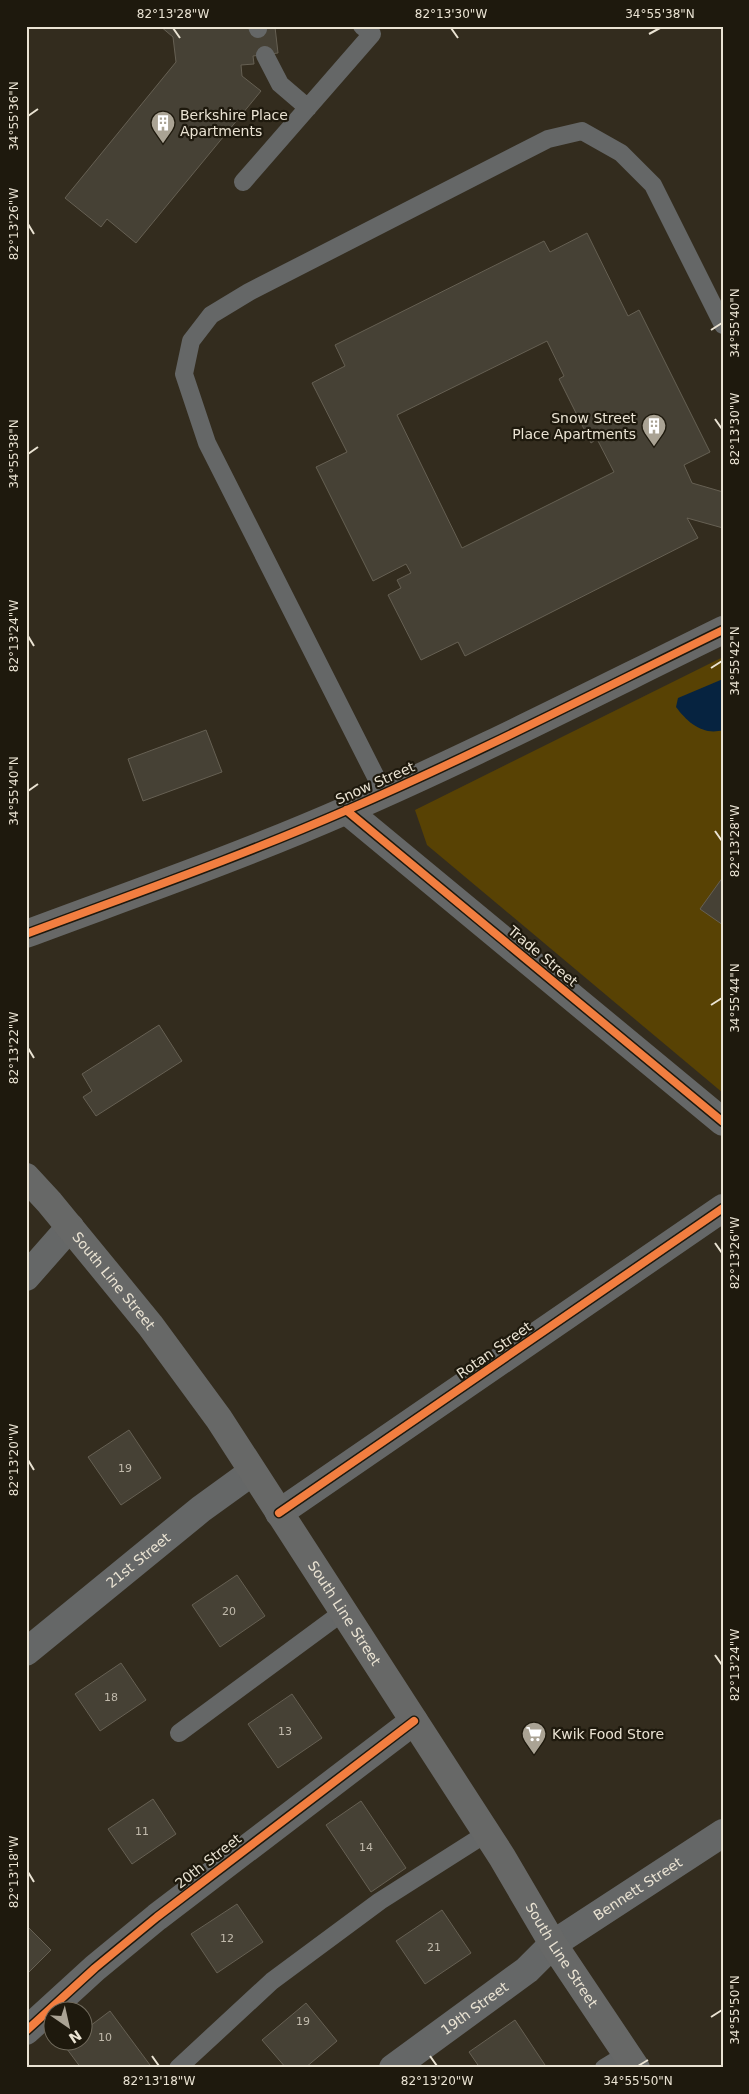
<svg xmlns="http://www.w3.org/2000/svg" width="749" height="2094" font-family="'DejaVu Sans',sans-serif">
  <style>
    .green { fill: #584204 }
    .water { fill: #062340 }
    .building { fill: #464135; stroke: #666053; fill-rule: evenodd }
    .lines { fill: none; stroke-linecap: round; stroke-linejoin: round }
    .lane { stroke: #656767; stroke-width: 18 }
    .street { stroke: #656767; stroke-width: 28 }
    .secondary { stroke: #676867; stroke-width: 28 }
    .cycleway-casing { stroke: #1e190d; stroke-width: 11 }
    .cycleway { stroke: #f27e40; stroke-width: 8 }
    .ticks { fill: none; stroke: #eae3d3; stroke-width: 2 }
    .labels { text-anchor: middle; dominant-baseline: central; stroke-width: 4.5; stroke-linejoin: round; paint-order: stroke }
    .number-label { font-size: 11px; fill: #c1baac }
    .poi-label { font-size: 14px; fill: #eae3d3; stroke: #1e190d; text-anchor: start }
    .street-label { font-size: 14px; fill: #eae3d3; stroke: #1e190d }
    .neatline { fill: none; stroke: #eae3d3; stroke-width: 2 }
    .ticks-label { font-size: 12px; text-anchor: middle; fill: #eae3d3 }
  </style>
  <rect width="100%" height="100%" fill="#332c1e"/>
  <path class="green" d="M723 657V1093L427 845 415 810Z"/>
  <path class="water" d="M723 679V730C703 736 687 722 676 707L678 698Z"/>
  <path class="building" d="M160 26H250V30L275 27 278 53 253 56 254 64 241 65 242 76 261 91 136 243 107 219 101 227 65 198 176 62 173 37Z
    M587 233 628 316 639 310 710 452 684 465 692 483 723 492V528L687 518 698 538 465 656 458 642 421 660 388 595 401 588 397 580 411 573 406 564 373 581 316 467 347 452 312 383 345 366 335 345 544 241 550 252ZM547 341 564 376 559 379 591 443 597 439 614 472 462 548 397 415Z
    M206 730 222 772 143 801 128 759Z
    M723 877V925L700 909Z
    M159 1025 182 1061 96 1116 83 1097 92 1091 82 1074Z
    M129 1430 161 1478 121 1505 88 1457Z
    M237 1575 265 1616 220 1647 192 1605Z
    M121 1663 146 1700 100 1731 75 1694Z
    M292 1694 322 1738 278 1768 248 1724Z
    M153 1799 176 1834 132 1864 108 1829Z
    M361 1801 406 1868 371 1892 326 1825Z
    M237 1904 263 1942 217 1973 191 1934Z
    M442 1910 471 1953 425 1984 396 1941Z
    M26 1925 51 1950 26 1975Z
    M306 2003 337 2041 305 2068H286L262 2040Z
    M110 2011 150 2065 146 2068H81L64 2045 69 2042H82V2032Z
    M515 2020 547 2068H480L469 2052Z"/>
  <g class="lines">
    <path class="lane" d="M257 26 258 29
      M265 55 280 84 308 108
      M243 182 372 34 362 26
      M384 793 207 443 184 374 191 341 211 315 249 292 548 139 582 131 621 153 653 185 723 325
      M179 1733 343 1612
      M178 2068 272 1981 380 1901 487 1833
      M604 2068 627 2054"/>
    <g class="street">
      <path d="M346 810 723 1122"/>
      <path d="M26 1277 70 1227"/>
      <path d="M279 1513 723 1208"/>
      <path id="s1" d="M26 1652 201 1509 252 1472"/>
      <path d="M26 2031 95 1968 157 1917 414 1721"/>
      <path id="s2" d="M393 2068 527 1970 553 1944 723 1833"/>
    </g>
    <g class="secondary">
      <path d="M26 934C133 894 242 856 347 810 474 755 598 691 723 630"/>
      <path id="s3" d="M26 1177 50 1203 150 1325 219 1419 502 1857 553 1944 636 2068"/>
    </g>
    <defs>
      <path id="cycleway" d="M346 810 723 1122
        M26 934C133 894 242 856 347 810 474 755 598 691 723 630
        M279 1513 723 1208
        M26 2031 95 1968 157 1917 414 1721"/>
    </defs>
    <use href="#cycleway" class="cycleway-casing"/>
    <use href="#cycleway" class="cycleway"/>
  </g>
  <path class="ticks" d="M173 28 180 38M451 28 458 38M649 34 660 28M28 116 38 109M28 224 34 234M711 330 722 323M715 419 722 429M28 454 38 447M28 636 34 646M711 668 722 661M28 791 38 784M715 831 722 841M711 1005 722 998M28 1048 34 1058M715 1243 722 1253M28 1460 34 1470M715 1655 722 1665M28 1872 34 1882M711 2017 722 2010M152 2056 159 2066M430 2056 437 2066M638 2066 648 2060"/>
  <defs>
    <symbol id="building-pin" viewBox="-11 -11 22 30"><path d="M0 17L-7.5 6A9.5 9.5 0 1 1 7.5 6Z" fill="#aaa394" stroke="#1e190d"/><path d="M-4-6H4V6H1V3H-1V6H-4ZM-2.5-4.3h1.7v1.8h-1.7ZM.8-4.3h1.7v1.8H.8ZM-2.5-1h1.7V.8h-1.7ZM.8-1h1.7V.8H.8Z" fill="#fff"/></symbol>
    <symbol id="supermarket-pin" viewBox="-11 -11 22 30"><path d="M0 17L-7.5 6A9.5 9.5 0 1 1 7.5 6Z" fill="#aaa394" stroke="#1e190d"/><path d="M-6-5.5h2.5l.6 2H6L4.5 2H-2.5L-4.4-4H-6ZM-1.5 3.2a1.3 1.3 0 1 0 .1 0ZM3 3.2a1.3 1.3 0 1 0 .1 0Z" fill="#fff"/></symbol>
  </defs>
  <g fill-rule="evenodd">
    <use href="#building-pin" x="149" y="109" width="28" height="38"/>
    <use href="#building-pin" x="640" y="412" width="28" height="38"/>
    <use href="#supermarket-pin" x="520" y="1720" width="28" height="38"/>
  </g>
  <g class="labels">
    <g class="number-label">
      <text x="125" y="1468">19</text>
      <text x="229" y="1611">20</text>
      <text x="111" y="1697">18</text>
      <text x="285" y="1731">13</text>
      <text x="142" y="1831">11</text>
      <text x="366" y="1847">14</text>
      <text x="227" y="1938">12</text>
      <text x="434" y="1947">21</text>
      <text x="303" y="2021">19</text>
      <text x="105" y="2037">10</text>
    </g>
    <g class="poi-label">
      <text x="180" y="115">Berkshire Place<tspan x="180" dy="16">Apartments</tspan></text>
      <text x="636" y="418" text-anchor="end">Snow Street<tspan x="636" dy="16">Place Apartments</tspan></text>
      <text x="552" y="1734">Kwik Food Store</text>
    </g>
    <g class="street-label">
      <text transform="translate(375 783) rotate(-24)">Snow Street</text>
      <text transform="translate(543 956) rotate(40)">Trade Street</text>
      <text stroke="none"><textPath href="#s3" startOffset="136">South Line Street</textPath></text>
      <text transform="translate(494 1350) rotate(-35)">Rotan Street</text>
      <text stroke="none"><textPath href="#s1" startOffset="145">21st Street</textPath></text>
      <text stroke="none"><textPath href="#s3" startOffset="541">South Line Street</textPath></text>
      <text transform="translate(208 1861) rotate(-38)">20th Street</text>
      <text stroke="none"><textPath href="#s2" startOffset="304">Bennett Street</textPath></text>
      <text stroke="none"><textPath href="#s3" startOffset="946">South Line Street</textPath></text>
      <text stroke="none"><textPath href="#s2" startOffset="101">19th Street</textPath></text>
    </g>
  </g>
  <rect width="749" height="2094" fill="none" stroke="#1e190d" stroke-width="55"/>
  <g transform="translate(68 2026) rotate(146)"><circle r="24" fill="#1e190d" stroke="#706a5c"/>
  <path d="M0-4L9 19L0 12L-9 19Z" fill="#aaa394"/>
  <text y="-8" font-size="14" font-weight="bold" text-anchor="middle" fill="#eae3d3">N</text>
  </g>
  <rect x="28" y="28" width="694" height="2038" class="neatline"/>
  <g class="ticks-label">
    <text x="173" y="18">82°13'28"W</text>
    <text x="451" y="18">82°13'30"W</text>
    <text x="660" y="18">34°55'38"N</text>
    <text transform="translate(14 116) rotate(-90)" y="4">34°55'36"N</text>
    <text transform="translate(14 224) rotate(-90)" y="4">82°13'26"W</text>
    <text transform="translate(735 323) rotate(-90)" y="4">34°55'40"N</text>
    <text transform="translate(735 429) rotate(-90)" y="4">82°13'30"W</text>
    <text transform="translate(14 454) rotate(-90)" y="4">34°55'38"N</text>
    <text transform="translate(14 636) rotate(-90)" y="4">82°13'24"W</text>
    <text transform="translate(735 661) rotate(-90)" y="4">34°55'42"N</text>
    <text transform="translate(14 791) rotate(-90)" y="4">34°55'40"N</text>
    <text transform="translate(735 841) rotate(-90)" y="4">82°13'28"W</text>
    <text transform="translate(735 998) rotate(-90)" y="4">34°55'44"N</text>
    <text transform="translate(14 1048) rotate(-90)" y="4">82°13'22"W</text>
    <text transform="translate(735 1253) rotate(-90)" y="4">82°13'26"W</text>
    <text transform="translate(14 1460) rotate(-90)" y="4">82°13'20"W</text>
    <text transform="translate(735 1665) rotate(-90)" y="4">82°13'24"W</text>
    <text transform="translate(14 1872) rotate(-90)" y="4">82°13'18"W</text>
    <text transform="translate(735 2010) rotate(-90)" y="4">34°55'50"N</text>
    <text x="159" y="2085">82°13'18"W</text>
    <text x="437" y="2085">82°13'20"W</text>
    <text x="638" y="2085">34°55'50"N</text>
  </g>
</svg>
